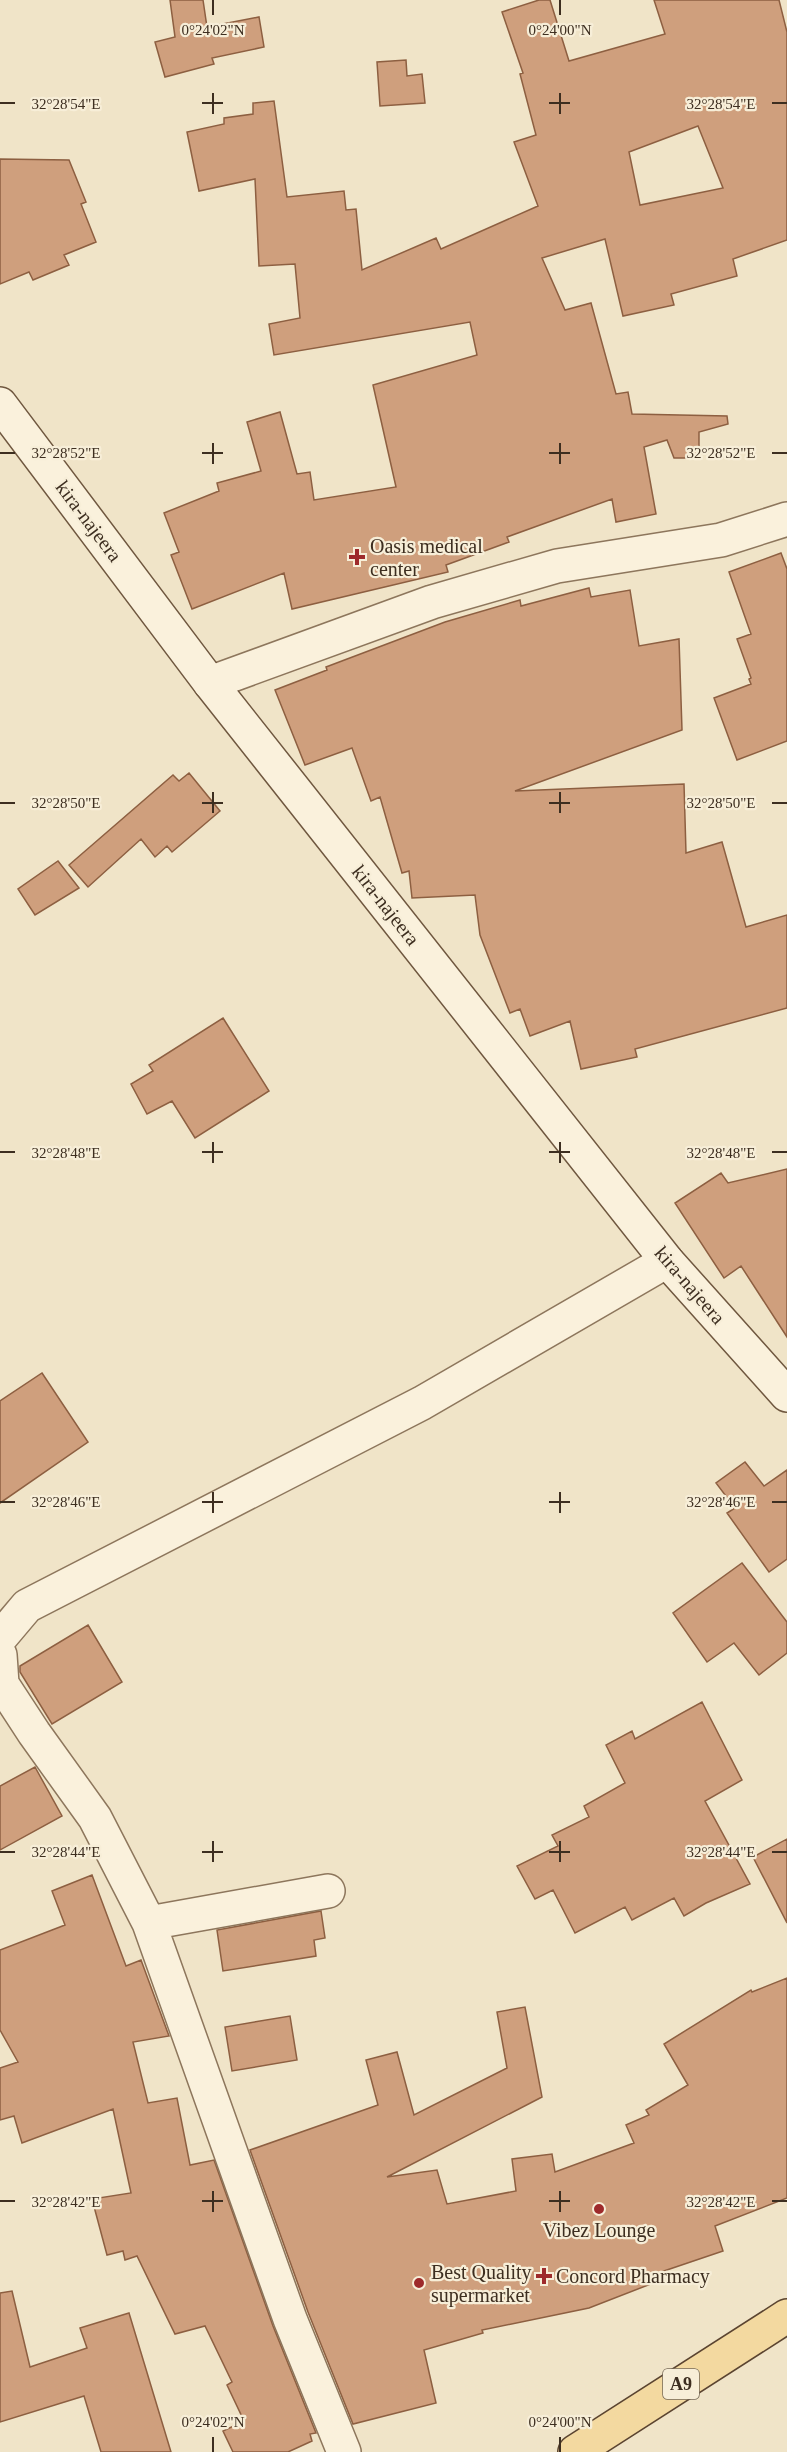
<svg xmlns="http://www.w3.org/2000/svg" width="787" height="2452" font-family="Georgia,serif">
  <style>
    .building { fill: #cf9f7d; stroke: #8d5f41; stroke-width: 1.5; fill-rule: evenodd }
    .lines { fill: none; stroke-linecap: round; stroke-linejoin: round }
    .street-casing { stroke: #8d765c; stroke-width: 36 }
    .secondary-casing { stroke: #6f573f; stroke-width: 36 }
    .primary-casing { stroke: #5b4430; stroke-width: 36 }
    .street { stroke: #faf1dc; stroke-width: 33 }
    .secondary { stroke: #faf1dc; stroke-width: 33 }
    .primary { stroke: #f3d9a0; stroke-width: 33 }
    .ticks { fill: none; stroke: #3d2e20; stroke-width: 2 }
    .poi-dot { fill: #9e2a2b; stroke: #f7eed8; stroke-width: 2 }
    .labels { text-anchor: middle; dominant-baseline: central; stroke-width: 4.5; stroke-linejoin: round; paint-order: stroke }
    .shield { fill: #f7eed8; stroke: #756857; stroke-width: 1.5 }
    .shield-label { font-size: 18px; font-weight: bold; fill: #3d2e20 }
    .street-label { font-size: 20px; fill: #3d2e20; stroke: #f7eed8 }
    .poi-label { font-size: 20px; fill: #3d2e20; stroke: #f7eed8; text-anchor: start }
    .ticks-label { font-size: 15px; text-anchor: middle; fill: #3d2e20; stroke: #f7eed8; stroke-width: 4.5; stroke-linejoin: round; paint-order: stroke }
  </style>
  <rect width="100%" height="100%" fill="#f0e4c8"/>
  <path class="building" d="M170 0H203L207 27 259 17 264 47 212 58 214 64 165 77 155 42 175 37Z
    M539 0H550L569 61 665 34 654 0H779L787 32V240L733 259 737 276 671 294 674 305 623 316 605 239 542 258 565 310 591 303 616 394 628 392 632 414 727 416 728 424 699 432V458H674L667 440 644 447 656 514 616 522 612 499 507 537 509 542 446 565 448 572 292 609 284 573 192 609 171 555 179 552 164 513 219 491 217 483 261 471 247 422 280 412 297 474 310 472 314 500 396 487 373 385 477 355 470 322 274 355 269 324 300 318 295 264 259 266 255 179 199 191 187 132 224 124V118L253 114V103L274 101 287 197 344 191 346 210 356 209 362 270 436 238 441 249 538 206 514 142 536 135 520 74 523 73 502 12ZM698 126 723 188 640 205 629 152Z
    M406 60 407 76 422 74 425 103 380 106 377 62Z
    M0 159 69 160 86 202 81 204 96 242 64 255 69 265 33 280 29 272 0 284Z
    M781 553 787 569V741L737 760 714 698 751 684 749 679 751 678 737 639 751 634 729 572Z
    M589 588 591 597 630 590 639 646 679 639 682 730 515 791 684 784 686 853 722 842 746 927 787 915V1008L635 1049 637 1057 581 1069 570 1021 530 1036 520 1009 510 1013 480 935 475 895 412 898 409 871 402 873 380 797 371 801 352 748 305 765 275 690 327 670 326 667 445 622 520 600 521 606Z
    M189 773 220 811 172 852 167 846 155 857 141 839 88 887 69 865 173 775 179 781Z
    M58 861 79 888 35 915 18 889Z
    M223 1018 269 1091 195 1138 172 1101 147 1114 131 1084 153 1071 149 1065Z
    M787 1169V1337L741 1266 724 1278 675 1203 721 1173 728 1183Z
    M42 1373 88 1442 0 1503V1401Z
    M745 1462 764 1486 787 1470V1559L769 1572 727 1513 735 1508 716 1483Z
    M742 1563 787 1622V1653L759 1675 734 1643 707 1662 673 1613Z
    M88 1625 122 1682 52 1724 20 1672V1666Z
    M702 1702 742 1780 705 1801 750 1884 706 1903 684 1916 674 1898 632 1920 625 1907 575 1933 553 1890 535 1899 517 1866 558 1846 552 1835 589 1817 584 1806 625 1783 606 1745 632 1731 635 1739Z
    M35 1767 62 1816 0 1850V1786Z
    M787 1839V1923L753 1857Z
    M92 1875 126 1966 141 1960 169 2036 133 2042 148 2103 177 2098 190 2165 214 2160 273 2326 316 2433 310 2434 312 2441 288 2452H233L223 2431 244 2421 227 2385 232 2382 205 2326 175 2334 137 2256 125 2260 123 2251 107 2255 92 2199 131 2193 113 2109 22 2143 14 2116 0 2120V2068L18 2062 0 2030V1950L65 1925 52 1891Z
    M321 1911 325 1938 314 1940 316 1956 223 1971 217 1930Z
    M787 1978V2198L715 2226 723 2251 658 2273 661 2280 589 2308 482 2330 483 2333 424 2350 436 2403 353 2424 308 2312 250 2150 378 2105 366 2060 397 2052 414 2115 507 2068 497 2012 525 2007 542 2097 387 2177 437 2170 447 2204 516 2191 512 2159 552 2154 555 2172 634 2143 626 2125 649 2115 646 2110 688 2085 664 2044 751 1990 752 1992Z
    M290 2016 297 2060 232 2071 225 2027Z
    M12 2291 30 2367 87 2348 80 2328 129 2313 171 2452H101L84 2396 0 2422V2293Z"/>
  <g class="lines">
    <defs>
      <path id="street" d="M210 683 432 602 557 566 721 540 787 519
        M0 1638 27 1606 422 1403 667 1261
        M0 1655 2 1684 34 1733 95 1818 149 1923 290 2319 344 2452
        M149 1923 328 1891"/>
      <path id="secondary" d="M0 404 210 683 667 1261 787 1395"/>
      <path id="primary" d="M575 2452 787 2316"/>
    </defs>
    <use href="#street" class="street-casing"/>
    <use href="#secondary" class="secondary-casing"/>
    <use href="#primary" class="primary-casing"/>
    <use href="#street" class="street"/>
    <use href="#secondary" class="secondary"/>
    <use href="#primary" class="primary"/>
  </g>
  <path class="ticks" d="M213 0V15M560 0V15M213 93V114M560 93V114M0 103H15M202 103H223M549 103H570M772 103H787M213 443V464M560 443V464M0 453H15M202 453H223M549 453H570M772 453H787M213 792V813M560 792V813M0 803H15M202 803H223M549 803H570M772 803H787M213 1142V1163M560 1142V1163M0 1152H15M202 1152H223M549 1152H570M772 1152H787M213 1492V1513M560 1492V1513M0 1502H15M202 1502H223M549 1502H570M772 1502H787M213 1841V1862M560 1841V1862M0 1852H15M202 1852H223M549 1852H570M772 1852H787M213 2191V2212M560 2191V2212M0 2201H15M202 2201H223M549 2201H570M772 2201H787M213 2437V2452M560 2437V2452"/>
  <g class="poi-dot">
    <path d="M354 548h6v6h6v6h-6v6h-6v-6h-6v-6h6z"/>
    <circle cx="599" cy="2209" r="6"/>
    <path d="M541 2267h6v6h6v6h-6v6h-6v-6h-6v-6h6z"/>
    <circle cx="419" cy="2283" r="6"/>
  </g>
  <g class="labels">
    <rect class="shield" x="663" y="2369" width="36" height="30" rx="4.5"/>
    <g class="shield-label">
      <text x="681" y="2384">A9</text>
    </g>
    <g class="street-label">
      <text transform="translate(89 521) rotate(53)">kira-najeera</text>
      <text transform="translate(386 905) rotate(52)">kira-najeera</text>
      <text transform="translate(690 1285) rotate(49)">kira-najeera</text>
    </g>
    <g class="poi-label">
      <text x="370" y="546">Oasis medical<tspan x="370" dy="23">center</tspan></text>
      <text x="599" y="2230" text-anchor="middle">Vibez Lounge</text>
      <text x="431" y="2272">Best Quality<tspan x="431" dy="23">supermarket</tspan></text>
      <text x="556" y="2276">Concord Pharmacy</text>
    </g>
  </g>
  <g class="ticks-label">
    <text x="213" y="35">0°24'02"N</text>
    <text x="560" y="35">0°24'00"N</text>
    <text x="721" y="109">32°28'54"E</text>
    <text x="66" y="109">32°28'54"E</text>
    <text x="721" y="458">32°28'52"E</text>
    <text x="66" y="458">32°28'52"E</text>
    <text x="721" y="808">32°28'50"E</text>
    <text x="66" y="808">32°28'50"E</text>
    <text x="721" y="1158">32°28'48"E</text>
    <text x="66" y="1158">32°28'48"E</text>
    <text x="721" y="1507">32°28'46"E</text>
    <text x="66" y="1507">32°28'46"E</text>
    <text x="66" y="1857">32°28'44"E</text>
    <text x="721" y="1857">32°28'44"E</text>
    <text x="721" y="2207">32°28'42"E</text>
    <text x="66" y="2207">32°28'42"E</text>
    <text x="213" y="2427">0°24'02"N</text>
    <text x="560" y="2427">0°24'00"N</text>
  </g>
</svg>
